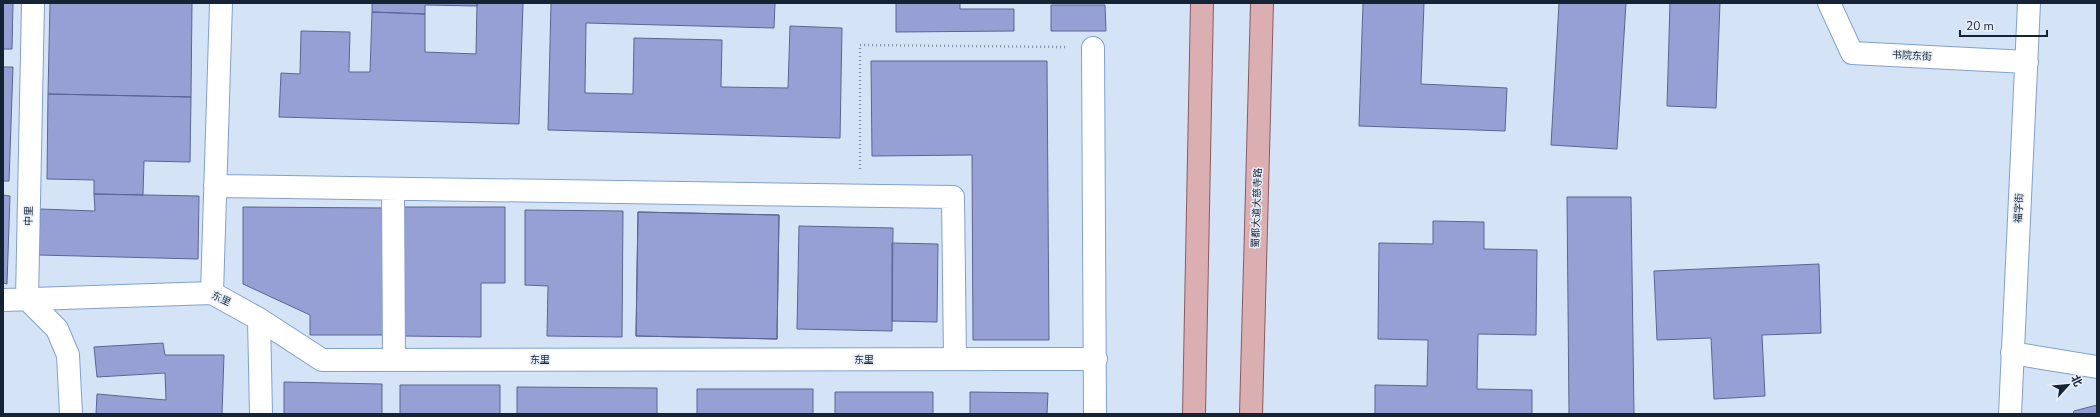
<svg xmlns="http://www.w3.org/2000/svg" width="2100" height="417" font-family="'Nunito Sans','Noto Sans SC',sans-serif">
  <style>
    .building { fill: #97a0d4; stroke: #5d6495 }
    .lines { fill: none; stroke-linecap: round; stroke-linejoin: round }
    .minor-casing { stroke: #80a1ce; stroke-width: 24 }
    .major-casing { stroke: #865c64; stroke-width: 24 }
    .path { stroke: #8693a6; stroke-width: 2.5; stroke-dasharray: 1 3; stroke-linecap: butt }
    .minor { stroke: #fff; stroke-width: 22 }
    .major { stroke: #dbafb1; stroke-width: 22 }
    .labels { text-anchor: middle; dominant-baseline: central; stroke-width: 3; stroke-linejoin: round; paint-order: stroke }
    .street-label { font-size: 10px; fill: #162335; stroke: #e8eff9 }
  </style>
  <rect width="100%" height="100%" fill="#d5e3f6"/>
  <path class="building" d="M3 3H13L12 49H3Z
    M50 3H192L191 97 48 94Z
    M372 3H477V6L425 5V14L372 12Z
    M477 3H523L519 124 279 117 281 73 300 74 301 31 350 32 349 72H370L372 12 425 14V52L476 54Z
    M551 3H775L774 28 586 23 585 93 633 94 634 38 722 40 721 87 788 88 790 26 842 28 840 138 548 130Z
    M896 3H960V9H1014V31L896 32Z
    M1363 3H1424L1421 84 1507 88 1505 131 1359 126Z
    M1559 3H1626L1617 149 1551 145Z
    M1670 3H1720L1716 108 1667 106Z
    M1051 5H1105L1106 31H1051Z
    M871 61H1047L1049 340H973L972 155 872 156Z
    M3 67H13L9 181H3Z
    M48 94 191 97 190 162 144 161 143 195 94 194V180L47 179Z
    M94 194 199 196 198 259 39 255 40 209 95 211Z
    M3 195 10 196 7 284 3 283Z
    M1567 197H1631L1634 414H1569Z
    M243 207 386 208V335H310V315L243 284Z
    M403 207H505V283H481V337L404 336Z
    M525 210 623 211 622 337 547 336 548 286 525 285Z
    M638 212 779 215 777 339 636 336Z
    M638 212 779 215 777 339 636 336Z
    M1433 221 1484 222V249L1537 250 1536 335 1478 334 1477 389 1532 390V414H1375V385L1427 386 1428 340 1378 339 1379 243 1433 244Z
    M799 226 893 228 892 331 797 329Z
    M892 243 938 244 937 322 892 321Z
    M1819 264 1821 333 1762 335 1765 396 1714 399 1711 338 1657 340 1654 271Z
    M163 343 165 355H224L222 414H96L97 394 166 400 165 373 97 377 94 347Z
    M284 382 382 384V414H284Z
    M400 385H500V414H400Z
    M517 387 657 388V414H517Z
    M697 389H813V414H697Z
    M835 392H933V414H835Z
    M970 392 1048 393 1047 414H970Z
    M2097 405V414H2073L2074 411Z"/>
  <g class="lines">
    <defs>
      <path id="minor" d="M33 3 27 299 57 329 68 355 71 414
        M1829 3 1852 53 2027 62
        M1093 48 1095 414
        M215 186 953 197 955 359
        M393 190 394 360
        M212 293 221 3
        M3 300 212 293 259 319 322 360 1096 359
        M259 319 261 414
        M2012 353 2097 367
        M2010 414 2029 3"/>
      <path id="major" d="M1194 414 1202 3
        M1251 414 1262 3"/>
    </defs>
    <use href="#minor" class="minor-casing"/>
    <use href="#major" class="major-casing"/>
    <path class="path" d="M860 169V45L1066 47"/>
    <use href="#minor" class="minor"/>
    <use href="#major" class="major"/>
  </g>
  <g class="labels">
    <g class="street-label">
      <text transform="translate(1912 56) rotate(3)">书院东街</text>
      <text transform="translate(1257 208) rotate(-88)">蜀都大道大慈寺路</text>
      <text transform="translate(2019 208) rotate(-87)">福字街</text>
      <text transform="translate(29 216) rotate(-89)">中里</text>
      <text transform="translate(221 299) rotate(25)">东里</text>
      <text x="540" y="360">东里</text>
      <text x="864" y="360">东里</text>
    </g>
  </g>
  <rect width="2100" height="417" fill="none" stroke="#162335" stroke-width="8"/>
  <g transform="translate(2068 385) rotate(63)" stroke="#e8eff9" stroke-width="3" paint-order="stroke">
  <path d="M0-3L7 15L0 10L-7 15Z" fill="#162335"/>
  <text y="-6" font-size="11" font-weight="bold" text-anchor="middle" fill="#162335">北</text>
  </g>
  <path d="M1960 30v6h87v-6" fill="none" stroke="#162335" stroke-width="2"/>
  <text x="1966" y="30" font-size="12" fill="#162335" stroke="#e8eff9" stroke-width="3" paint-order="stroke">20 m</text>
</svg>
